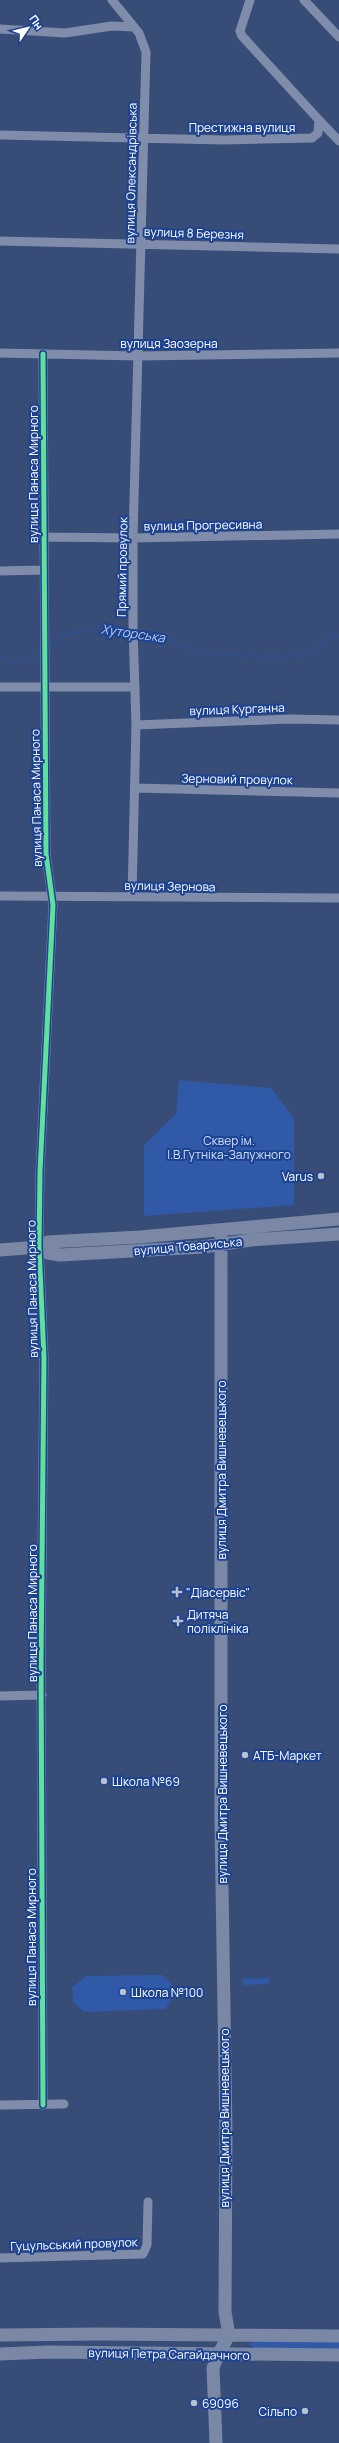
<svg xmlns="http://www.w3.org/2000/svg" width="339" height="2443" font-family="Manrope,sans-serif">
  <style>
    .green { fill: #3059a8 }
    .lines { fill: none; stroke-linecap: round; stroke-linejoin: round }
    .stream { stroke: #334f89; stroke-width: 2.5 }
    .street { stroke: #7f8daa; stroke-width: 9 }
    .secondary { stroke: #7a88a6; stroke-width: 13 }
    .cycleway-casing { stroke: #1c4292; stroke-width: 8 }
    .cycleway { stroke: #60e19b; stroke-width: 5 }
    .poi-dot { fill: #b9c0cf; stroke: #1c4292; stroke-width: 1.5 }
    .labels { text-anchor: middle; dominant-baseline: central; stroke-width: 4; stroke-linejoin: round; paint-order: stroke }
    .street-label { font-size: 12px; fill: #fff; stroke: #1c4292 }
    .park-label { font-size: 12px; fill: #d2e0fa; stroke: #1c4292 }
    .poi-label { font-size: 12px; fill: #fff; stroke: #1c4292; text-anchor: start }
    .water-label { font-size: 13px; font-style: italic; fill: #b8cdf5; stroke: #1c4292 }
  </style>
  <rect width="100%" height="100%" fill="#374c77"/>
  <path class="green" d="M179 1080 271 1088 294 1118V1205L144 1216V1145L176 1114Z
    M162 1975 172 1984 174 1997 165 2009 84 2012 73 2002 72 1987 86 1976Z
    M269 1978V1984L243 1985V1979Z
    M255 2340 339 2341V2349H255L249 2344Z"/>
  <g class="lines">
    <path class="stream" d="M136 631C161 630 179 647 202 652 216 656 296 658 309 654 322 649 323 637 339 636
      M47 647 61 637 90 628 131 631
      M0 657C16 666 28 662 42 652"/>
    <path class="street" d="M112 0 139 33 146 52 133 538V628L136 725 132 897
      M304 0 339 37
      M0 29 65 33 112 26 134 27
      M319 120 339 141
      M0 135 224 140 312 138 318 133 319 120 242 36 240 31 250 0
      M0 241 339 249
      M0 353 138 356 339 353
      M43 537 133 538 339 534
      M0 571 43 570
      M0 687H135
      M136 725 290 719 339 720
      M135 788 339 793
      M0 896 339 898
      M0 1696 42 1695
      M0 2105 64 2104
      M43 2105 41 1663 44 1358 39 1247 40 1172 53 905 46 854 43 354
      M0 2258 143 2254 147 2245 148 2202"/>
    <path class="secondary" d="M39 1247 48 1253 60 1255 203 1247 251 1240 339 1234
      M0 1250 39 1247 48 1242 140 1237 339 1219
      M0 2335 99 2334 339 2336
      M0 2354 49 2352 339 2355
      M216 2443 213 2368 218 2355 229 2335 225 2312 226 2133 221 1824V1230"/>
    <defs>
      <path id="cycleway" d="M43 2105 41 1663 44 1358 39 1247 40 1172 53 905 46 854 43 354"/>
    </defs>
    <use href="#cycleway" class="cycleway-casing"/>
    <use href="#cycleway" class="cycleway"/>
  </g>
  <g class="poi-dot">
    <circle cx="321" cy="1176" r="4"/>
    <path d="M175 1586h4v4h4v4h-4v4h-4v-4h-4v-4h4z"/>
    <path d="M176 1615h4v4h4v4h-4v4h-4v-4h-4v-4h4z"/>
    <circle cx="245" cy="1755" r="4"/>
    <circle cx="104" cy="1781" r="4"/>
    <circle cx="123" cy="1992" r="4"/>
    <circle cx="194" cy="2403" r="4"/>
    <circle cx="305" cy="2411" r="4"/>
  </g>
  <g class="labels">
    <g class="street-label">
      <text x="242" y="127">Престижна вулиця</text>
      <text transform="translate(131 173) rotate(-89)">вулиця Олександрівська</text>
      <text transform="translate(194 233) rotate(2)">вулиця 8 Березня</text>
      <text x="169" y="343">вулиця Заозерна</text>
      <text transform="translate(33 474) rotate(-90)">вулиця Панаса Мирного</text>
      <text transform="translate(203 525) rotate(-1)">вулиця Прогресивна</text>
      <text transform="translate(122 567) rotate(-89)">Прямий провулок</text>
      <text transform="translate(237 709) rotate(-2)">вулиця Курганна</text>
      <text transform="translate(237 779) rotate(1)">Зерновий провулок</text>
      <text transform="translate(36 798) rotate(-91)">вулиця Панаса Мирного</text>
      <text transform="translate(170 886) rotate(1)">вулиця Зернова</text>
      <text transform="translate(188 1246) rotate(-5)">вулиця Товариська</text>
      <text transform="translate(32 1289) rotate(-91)">вулиця Панаса Мирного</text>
      <text transform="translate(221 1470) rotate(-90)">вулиця Дмитра Вишневецького</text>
      <text transform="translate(32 1613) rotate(-90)">вулиця Панаса Мирного</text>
      <text transform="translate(222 1794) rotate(-90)">вулиця Дмитра Вишневецького</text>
      <text transform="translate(31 1937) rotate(-90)">вулиця Панаса Мирного</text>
      <text transform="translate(224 2118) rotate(-90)">вулиця Дмитра Вишневецького</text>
      <text transform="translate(74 2244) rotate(-2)">Гуцульський провулок</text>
      <text transform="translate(169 2354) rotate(1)">вулиця Петра Сагайдачного</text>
    </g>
    <g class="park-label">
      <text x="229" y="1140">Сквер ім.<tspan x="229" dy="14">І.В.Гутніка-Залужного</tspan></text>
    </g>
    <g class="poi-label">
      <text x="313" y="1176" text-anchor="end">Varus</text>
      <text x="186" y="1592">"Діасервіс"</text>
      <text x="187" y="1614">Дитяча<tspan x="187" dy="14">поліклініка</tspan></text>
      <text x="253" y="1755">АТБ-Маркет</text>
      <text x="112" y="1781">Школа №69</text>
      <text x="131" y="1992">Школа №100</text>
      <text x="202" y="2403">69096</text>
      <text x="297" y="2411" text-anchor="end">Сільпо</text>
    </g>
    <g class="water-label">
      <text transform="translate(133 633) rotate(8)">Хуторська</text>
    </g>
  </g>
  <g transform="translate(28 28) rotate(55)" stroke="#1c4292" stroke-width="3" paint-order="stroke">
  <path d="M0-3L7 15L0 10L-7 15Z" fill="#ffffff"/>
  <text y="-6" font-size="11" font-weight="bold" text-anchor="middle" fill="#ffffff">Пн</text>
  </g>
</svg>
